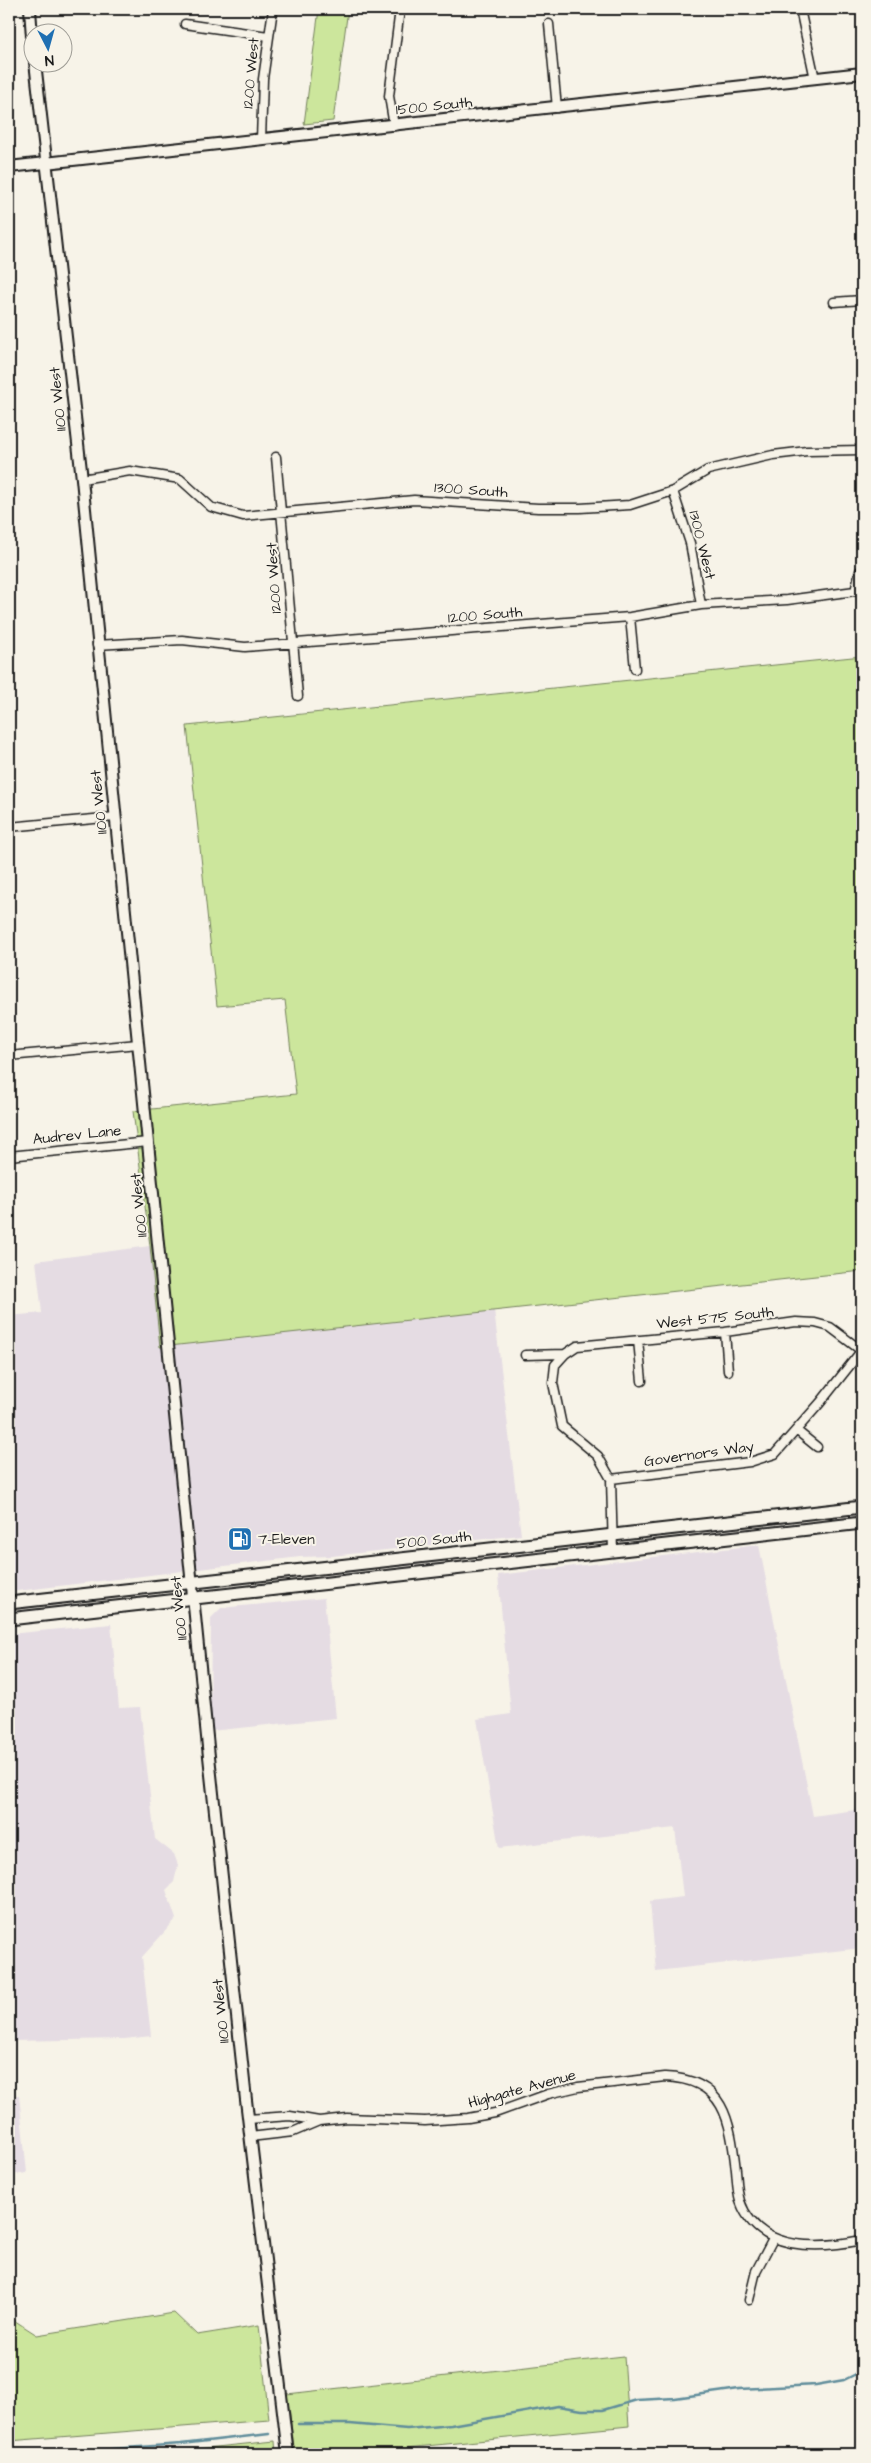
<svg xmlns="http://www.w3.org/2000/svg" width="871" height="2463" font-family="'Architects Daughter',sans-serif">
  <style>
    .built { fill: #e5dce3 }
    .green { fill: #cce69c; stroke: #74815c }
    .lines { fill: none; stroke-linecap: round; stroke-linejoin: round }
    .stream { stroke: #608d9b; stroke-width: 2.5 }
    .minor-casing { stroke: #1c1c1c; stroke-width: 11 }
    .tertiary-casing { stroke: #1c1c1c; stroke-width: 14 }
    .secondary-casing { stroke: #1c1c1c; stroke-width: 15 }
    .minor { stroke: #f7f3e8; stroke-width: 8 }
    .tertiary { stroke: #f7f3e8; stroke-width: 10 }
    .secondary { stroke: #f7f3e8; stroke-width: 11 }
    .labels { text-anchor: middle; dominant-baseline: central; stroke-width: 4; stroke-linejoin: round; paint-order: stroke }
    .street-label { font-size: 15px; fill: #1c1c1c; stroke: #f7f3e8 }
    .poi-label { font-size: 15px; fill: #1c1c1c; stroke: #f7f3e8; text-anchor: start }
  </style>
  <rect width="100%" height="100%" fill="#f7f3e8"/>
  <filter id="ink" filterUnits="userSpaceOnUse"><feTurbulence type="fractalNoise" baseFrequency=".02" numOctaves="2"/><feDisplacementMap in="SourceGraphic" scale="10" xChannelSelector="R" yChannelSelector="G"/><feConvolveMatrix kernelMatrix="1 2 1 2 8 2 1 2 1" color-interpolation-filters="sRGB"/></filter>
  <g filter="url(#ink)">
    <path class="built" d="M150 1246 160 1347 494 1310 521 1535 332 1556 300 1557 9 1592V1316L42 1313 36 1261Z
      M759 1545 813 1816 862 1809V1948L656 1971 650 1901 683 1897 675 1828 499 1848 477 1719 511 1714 498 1575Z
      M324 1598 336 1718 210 1731 211 1618 221 1608Z
      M111 1624 119 1708 140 1707 155 1839 174 1854 178 1865 174 1882 166 1890 176 1919 142 1957 151 2036 124 2039 9 2041V1634Z
      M19 2095 27 2173 9 2175V2096Z"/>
    <path class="green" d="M319 9H348L333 121 304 124Z
      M862 656V1271L160 1347 150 1246 133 1111 296 1094 285 1000 217 1006 187 726Z
      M174 2313 197 2335 259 2325 269 2420 9 2441V2317L37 2335Z
      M624 2356 629 2426 345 2454H295L287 2394Z
      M275 2441 276 2454H147Z"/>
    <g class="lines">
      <path class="stream" d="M298 2424H350L407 2429 451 2425 558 2406 582 2410H603L637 2400 675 2398 739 2389 816 2385 844 2380 862 2371
        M44 2454 181 2444 269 2434"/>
      <defs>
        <path id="minor" d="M800 9 815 79
          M185 24 268 36
          M549 24 557 108
          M394 126 389 96 400 9
          M261 140 263 79 273 9
          M834 302 862 300
          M276 457 298 696
          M82 479 130 471 180 479 211 507 243 516 414 500 538 508H580L630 505 673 491 708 470 773 455 807 451 862 450
          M673 491 690 543 701 605
          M630 617 635 669
          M97 645 182 640 245 647 630 617 701 605 787 600 855 591 860 571
          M9 827 115 817
          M9 1056 138 1044
          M9 1156 148 1142
          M725 1332 728 1371
          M638 1340 642 1381
          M525 1355 565 1354
          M796 1430 817 1447
          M611 1479 750 1462 775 1454 820 1403 862 1350
          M613 1552 611 1479 598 1456 562 1426 553 1383 555 1365 565 1354 577 1346 725 1332 796 1322 815 1323 830 1327 862 1351
          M248 2119 290 2116 319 2121
          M250 2137 293 2132 319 2121 347 2118 425 2121 468 2118 495 2113 548 2094 578 2087 665 2077C725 2079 730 2120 736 2170 737 2180 737 2191 740 2201 758 2252 818 2249 862 2240
          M749 2300 756 2271 773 2239"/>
        <path id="tertiary" d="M30 9 32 37
          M35 62 82 479 208 1747 246 2100 288 2454
          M9 167 862 73"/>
        <path id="secondary" d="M9 1603 862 1507
          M9 1619 862 1523"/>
      </defs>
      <use href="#minor" class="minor-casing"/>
      <use href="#tertiary" class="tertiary-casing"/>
      <use href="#secondary" class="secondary-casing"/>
      <use href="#minor" class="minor"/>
      <use href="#tertiary" class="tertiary"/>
      <use href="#secondary" class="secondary"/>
    </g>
  </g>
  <defs>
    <symbol id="fuel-square" viewBox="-11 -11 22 22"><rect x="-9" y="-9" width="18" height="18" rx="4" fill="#1f6fb2" stroke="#f7f3e8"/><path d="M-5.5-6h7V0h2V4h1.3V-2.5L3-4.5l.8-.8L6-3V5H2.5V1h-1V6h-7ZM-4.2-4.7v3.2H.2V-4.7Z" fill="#fff"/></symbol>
  </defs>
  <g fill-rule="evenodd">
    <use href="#fuel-square" x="226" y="1525" width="28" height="28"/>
  </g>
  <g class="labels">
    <g class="street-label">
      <text transform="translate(251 73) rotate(-85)">1200 West</text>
      <text transform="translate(434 106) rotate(-6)">1500 South</text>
      <text transform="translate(58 399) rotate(-96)">1100 West</text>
      <text transform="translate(471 490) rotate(4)">1300 South</text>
      <text transform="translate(702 545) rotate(76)">1300 West</text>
      <text transform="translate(274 578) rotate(-94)">1200 West</text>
      <text transform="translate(485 615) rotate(-5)">1200 South</text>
      <text transform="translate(99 802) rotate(-96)">1100 West</text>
      <text transform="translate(77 1135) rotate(-6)">Audrev Lane</text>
      <text transform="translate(139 1205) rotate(-96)">1100 West</text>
      <text transform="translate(715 1318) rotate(-6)">West 575 South</text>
      <text transform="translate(699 1454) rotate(-8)">Governors Way</text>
      <text transform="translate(434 1540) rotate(-6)">500 South</text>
      <text transform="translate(179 1608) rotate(-96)">1100 West</text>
      <text transform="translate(221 2011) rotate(-96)">1100 West</text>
      <text transform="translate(522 2089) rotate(-15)">Highgate Avenue</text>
    </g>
    <g class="poi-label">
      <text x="258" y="1539">7-Eleven</text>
    </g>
  </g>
  <rect width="871" height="2463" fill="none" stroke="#f7f3e8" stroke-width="30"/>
  <rect x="15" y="15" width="841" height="2433" fill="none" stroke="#1c1c1c" stroke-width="2" filter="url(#ink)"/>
  <g transform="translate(48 48) rotate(174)"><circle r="24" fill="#f7f3e8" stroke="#9f9d96"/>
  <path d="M0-4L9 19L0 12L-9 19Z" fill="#1f6fb2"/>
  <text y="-8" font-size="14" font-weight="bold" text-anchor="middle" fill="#1c1c1c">N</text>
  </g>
</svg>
